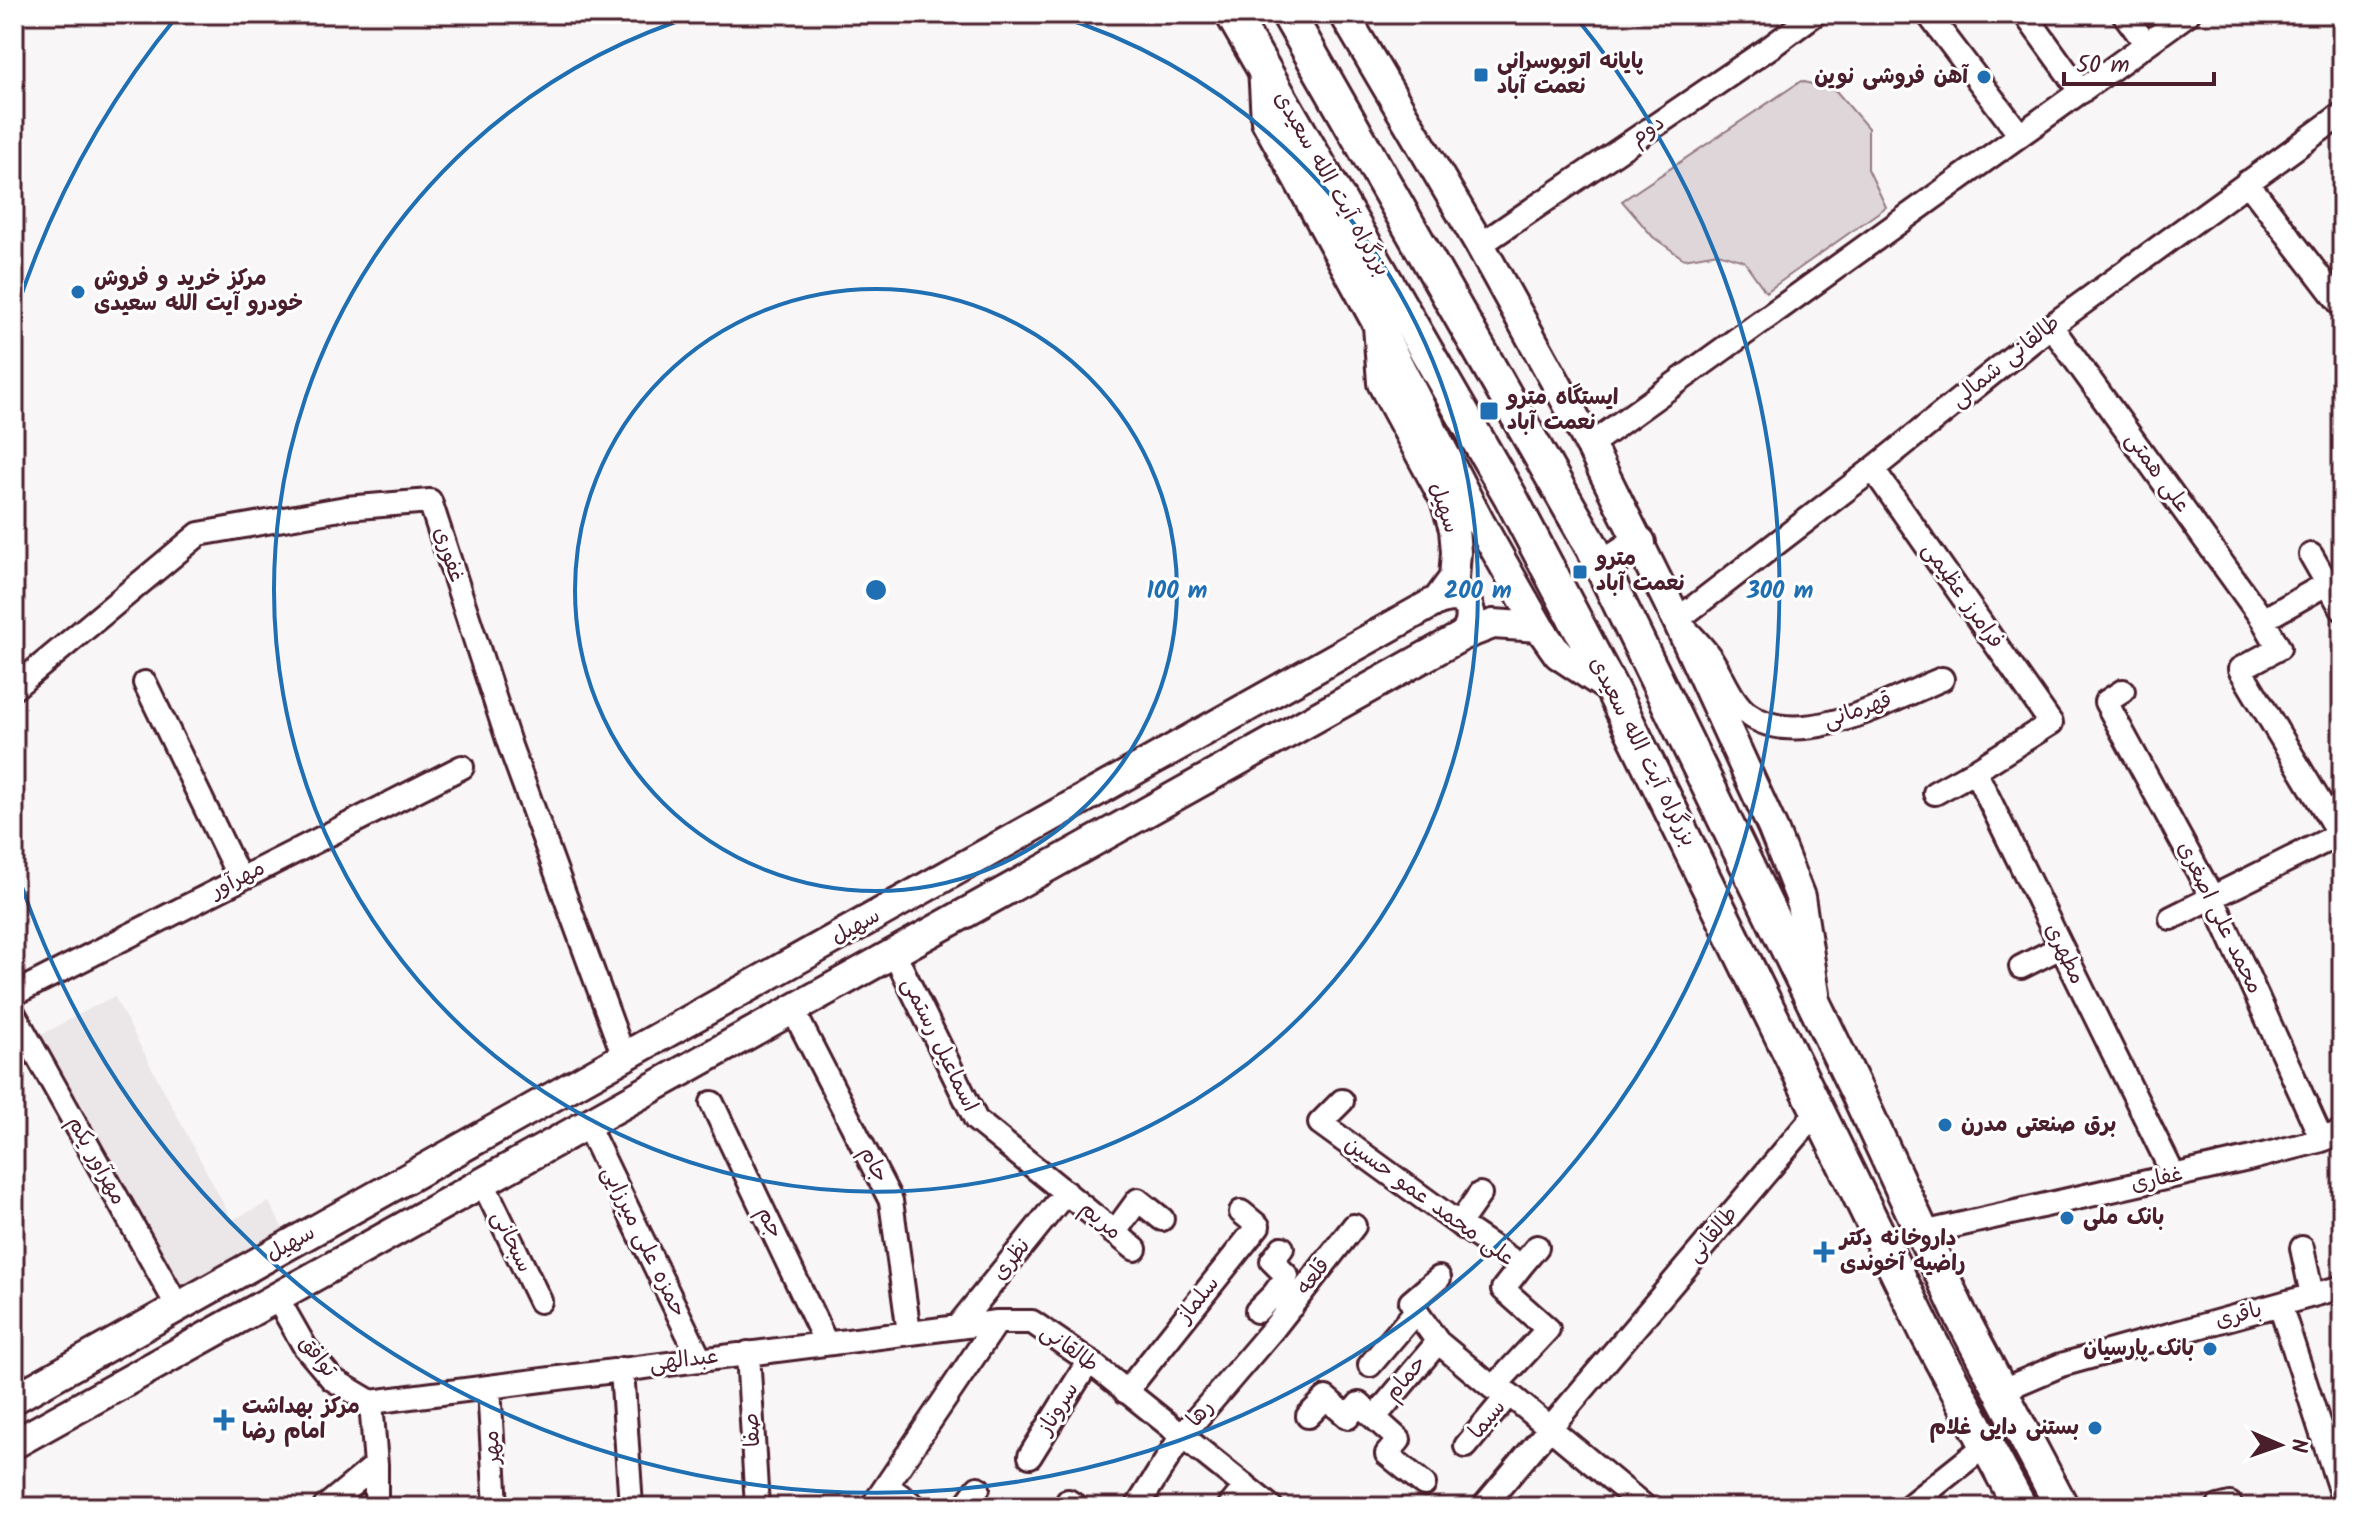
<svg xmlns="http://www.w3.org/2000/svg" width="2356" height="1521" font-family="Kalam,'Playpen Sans Arabic',sans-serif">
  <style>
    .built { fill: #ebe6e8 }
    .green { fill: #ded6d9; stroke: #947a82; stroke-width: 2 }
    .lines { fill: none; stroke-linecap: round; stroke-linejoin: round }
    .minor-casing { stroke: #4a1f2b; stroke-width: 28 }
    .major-casing { stroke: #4a1f2b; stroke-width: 34 }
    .highway-casing { stroke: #4a1f2b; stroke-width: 38 }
    .minor { stroke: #fff; stroke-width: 22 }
    .major { stroke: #fff; stroke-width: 28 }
    .highway { stroke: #fff; stroke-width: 32 }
    .ring { fill: none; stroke: #1f6fb2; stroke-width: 4 }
    .poi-dot { fill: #1f6fb2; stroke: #fff; stroke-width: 3 }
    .labels { text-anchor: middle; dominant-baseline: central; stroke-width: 6; stroke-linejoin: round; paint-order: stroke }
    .poi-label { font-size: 22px; font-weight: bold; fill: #4a1f2b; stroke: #fff; text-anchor: start }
    .street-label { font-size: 22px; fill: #4a1f2b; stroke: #fff }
    .centre { fill: #1f6fb2; stroke: #fff; stroke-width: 4 }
    .ring-label { font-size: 24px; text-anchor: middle; font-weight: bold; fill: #1f6fb2; stroke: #fff; stroke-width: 6; stroke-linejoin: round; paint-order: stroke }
  </style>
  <rect width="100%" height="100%" fill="#f8f6f7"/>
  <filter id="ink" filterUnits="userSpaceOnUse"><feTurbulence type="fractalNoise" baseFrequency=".0125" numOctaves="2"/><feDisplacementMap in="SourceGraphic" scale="16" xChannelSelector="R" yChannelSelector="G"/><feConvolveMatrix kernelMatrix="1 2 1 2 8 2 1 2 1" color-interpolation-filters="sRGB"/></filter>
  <g filter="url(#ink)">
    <path class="built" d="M114 996 232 1220 269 1202 287 1237 177 1296 39 1036Z"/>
    <path class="green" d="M1801 81 1836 91 1868 128V169L1886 207 1766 292 1744 261 1718 253 1684 259 1653 237 1622 201Z"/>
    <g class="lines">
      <defs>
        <path id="minor" d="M1928 14 2020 135
          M2025 14 2081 92
          M2124 14 2146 44
          M2247 182 2342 306
          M1480 245 1772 46 1815 14
          M2051 326 2263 620 2279 648 2240 669 2342 839
          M1590 445 2188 14
          M1873 469 2051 723 1975 771
          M2311 555 2342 609
          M2263 620 2328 583
          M1942 679C1891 700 1800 752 1748 714 1731 702 1722 674 1710 657 1701 644 1688 632 1677 620L1873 469 2051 326 2342 114
          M145 683 240 879
          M14 688 199 534 346 508 430 501 510 746 624 1057
          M2123 691 2106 702 2212 897 2322 1140
          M1935 793 1975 771 2174 1176
          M2171 918 2342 833
          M894 953 976 1120 1135 1249
          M2021 967 2061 947
          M14 994 462 767
          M793 1010 891 1201 909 1333
          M14 1014 178 1307
          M1342 1101 1320 1123 1459 1224 1521 1266 1503 1289 1548 1329 1493 1388
          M712 1103 826 1343
          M587 1125 700 1359
          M483 1183 540 1301
          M1459 1224 1480 1194
          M1114 1233 1138 1200 1162 1219
          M1923 1233 2248 1159 2322 1140 2342 1131
          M1282 1248 1272 1261 1287 1276 1274 1294 1292 1306
          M2302 1248 2312 1295
          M1521 1266 1537 1247
          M277 1298 305 1347 332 1379 371 1402
          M1411 1302 1439 1278
          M2280 1305 2342 1496
          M1257 1311 1274 1294
          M957 1327 1066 1192
          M748 1353 757 1507
          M1370 1365 1416 1311 1438 1342 1493 1388 1509 1394 1645 1507
          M622 1369 631 1507
          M489 1387 496 1507
          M2000 1391 2061 1365 2342 1287
          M1126 1392 1258 1226 1241 1212
          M371 1402 997 1322H1032L1089 1361 1271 1507
          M371 1402 376 1465V1507
          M1308 1416 1326 1398 1348 1417 1359 1404 1399 1440 1387 1454 1424 1484
          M1375 1417 1438 1342
          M1466 1446 1509 1394
          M1030 1456 1089 1361
          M887 1486 916 1507
          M1068 1501 1077 1507
          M325 1507 376 1465
          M872 1507 997 1322
          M964 1507 978 1488
          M1137 1507 1181 1437 1274 1328 1354 1226
          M1229 1507 1246 1486
          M1483 1507 1819 1110
          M1908 1507 1987 1444
          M2218 1507 2230 1504 2231 1507"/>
        <path id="major" d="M1344 14 1480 245 1555 381 1590 445 1677 620 1773 829 1800 897 1815 994
          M1263 66 1266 121 1378 325 1479 521 1539 627 1558 654 1612 690
          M1438 600C1443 599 1447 597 1452 597 1473 598 1476 624 1462 636
          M14 1399 1438 600 1454 578 1456 552 1454 529 1445 500 1382 383 1378 325
          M14 1444 1462 636 1493 624 1539 627"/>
        <path id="highway" d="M1232 14 1510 496 1612 690 1928 1336 2020 1507
          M1288 14 1592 547 1858 1094 1959 1312 2062 1507
          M1602 567 1639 543"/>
      </defs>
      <use href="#minor" class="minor-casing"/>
      <use href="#major" class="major-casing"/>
      <use href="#highway" class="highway-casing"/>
      <use href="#minor" class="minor"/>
      <use href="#major" class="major"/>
      <use href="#highway" class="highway"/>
    </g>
  </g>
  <g class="ring">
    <circle cx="876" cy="590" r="301"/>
    <path d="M1052 14A602 602 0 1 1 700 14"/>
    <path d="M16 311A904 904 0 0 1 178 15M1574 15A904 904 0 1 1 16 869"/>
  </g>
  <g class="poi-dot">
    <rect x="1473" y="67" width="16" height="16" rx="4"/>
    <circle cx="1984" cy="77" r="8"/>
    <circle cx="78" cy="292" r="8"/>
    <rect x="1479" y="401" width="20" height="20" rx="4"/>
    <rect x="1572" y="564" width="16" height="16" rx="4"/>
    <circle cx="1945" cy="1125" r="8"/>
    <circle cx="2067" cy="1218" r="8"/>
    <path d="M1820 1240h8v8h8v8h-8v8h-8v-8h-8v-8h8z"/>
    <circle cx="2210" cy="1349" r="8"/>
    <path d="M220 1408h8v8h8v8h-8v8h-8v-8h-8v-8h8z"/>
    <circle cx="2095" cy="1428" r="8"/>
  </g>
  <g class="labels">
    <g class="poi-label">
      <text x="1497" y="62">پایانه اتوبوسرانی<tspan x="1497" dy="25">نعمت آباد</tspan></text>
      <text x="1968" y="77" text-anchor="end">آهن فروشی نوین</text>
      <text x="94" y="279">مرکز خرید و فروش<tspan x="94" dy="25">خودرو آیت الله سعیدی</tspan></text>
      <text x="1507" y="398">ایستگاه مترو<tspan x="1507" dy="25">نعمت آباد</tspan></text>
      <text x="1596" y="559">مترو<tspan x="1596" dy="25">نعمت آباد</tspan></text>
      <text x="1961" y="1125">برق صنعتی مدرن</text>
      <text x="2083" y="1218">بانک ملی</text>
      <text x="1840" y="1239">داروخانه دکتر<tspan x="1840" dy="25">راضیه آخوندی</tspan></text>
      <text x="2194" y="1349" text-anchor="end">بانک پارسیان</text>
      <text x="242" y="1407">مرکز بهداشت<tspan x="242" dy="25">امام رضا</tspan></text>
      <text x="2079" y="1428" text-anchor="end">بستنی دایی غلام</text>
    </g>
    <g class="street-label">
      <text transform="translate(1648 131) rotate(-34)">دوم</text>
      <text transform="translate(1331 184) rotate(60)">بزرگراه آیت الله سعیدی</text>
      <text transform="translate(2006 362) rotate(-39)">طالقانی شمالی</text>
      <text transform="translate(2157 473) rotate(54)">علی همتی</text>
      <text transform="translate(1443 508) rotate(71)">سهیل</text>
      <text transform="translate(448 555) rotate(72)">غفوری</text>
      <text transform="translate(1962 596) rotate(55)">فرامرز عظیمی</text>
      <text transform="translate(1858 711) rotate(-19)">قهرمانی</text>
      <text transform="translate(1642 752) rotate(63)">بزرگراه آیت الله سعیدی</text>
      <text transform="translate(238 880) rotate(-27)">مهرآور</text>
      <text transform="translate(2219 918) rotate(64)">محمد علی اصغری</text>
      <text transform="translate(856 927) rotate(-29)">سهیل</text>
      <text transform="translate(2064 954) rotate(64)">مطهری</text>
      <text transform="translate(939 1045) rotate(64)">اسماعیل رستمی</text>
      <text transform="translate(96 1161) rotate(61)">مهرآور یکم</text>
      <text transform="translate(873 1165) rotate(63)">جام</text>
      <text transform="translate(2157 1180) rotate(-13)">غفاری</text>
      <text transform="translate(1429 1202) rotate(36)">علی محمد عمو حسین</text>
      <text transform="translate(1100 1221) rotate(40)">مریم</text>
      <text transform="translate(769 1223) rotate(65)">جم</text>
      <text transform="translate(1713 1235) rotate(-50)">طالقانی</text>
      <text transform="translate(511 1242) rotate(64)">سبحانی</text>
      <text transform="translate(643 1242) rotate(64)">حمزه علی میرزایی</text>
      <text transform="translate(291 1244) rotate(-29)">سهیل</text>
      <text transform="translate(1012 1260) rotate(-51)">نظری</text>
      <text transform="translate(1314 1277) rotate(-52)">قلعه</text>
      <text transform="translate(1199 1300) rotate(-51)">سلماز</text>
      <text transform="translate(2239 1316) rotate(-15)">باقری</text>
      <text transform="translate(1069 1349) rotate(36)">طالقانی</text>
      <text transform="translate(317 1357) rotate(51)">توافق</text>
      <text transform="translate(684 1361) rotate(-7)">عبدالهی</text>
      <text transform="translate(1406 1379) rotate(-50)">حمام</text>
      <text transform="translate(1059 1409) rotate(-58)">سروناز</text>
      <text transform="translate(1201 1414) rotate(-49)">رها</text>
      <text transform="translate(1488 1420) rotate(-50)">سیما</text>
      <text transform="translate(753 1430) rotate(-93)">صفا</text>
      <text transform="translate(493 1447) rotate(-93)">مهر</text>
    </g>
  </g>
  <circle cx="876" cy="590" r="12" class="centre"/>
  <g class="ring-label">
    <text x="1177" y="598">100 m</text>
    <text x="1478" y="598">200 m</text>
    <text x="1780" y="598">300 m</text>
  </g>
  <rect width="2356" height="1521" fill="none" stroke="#fff" stroke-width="48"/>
  <rect x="24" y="24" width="2308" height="1473" fill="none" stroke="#4a1f2b" stroke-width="3" filter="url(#ink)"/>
  <g transform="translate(2280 1445) rotate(92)" stroke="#ffffff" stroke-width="6" paint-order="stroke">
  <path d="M0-6L14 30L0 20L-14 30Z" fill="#4a1f2b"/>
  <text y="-12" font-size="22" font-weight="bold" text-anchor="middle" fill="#4a1f2b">N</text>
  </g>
  <path d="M2064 72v12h150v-12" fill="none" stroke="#4a1f2b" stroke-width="4"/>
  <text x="2076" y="72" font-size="24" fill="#4a1f2b" stroke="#ffffff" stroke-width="6" paint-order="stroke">50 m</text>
</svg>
